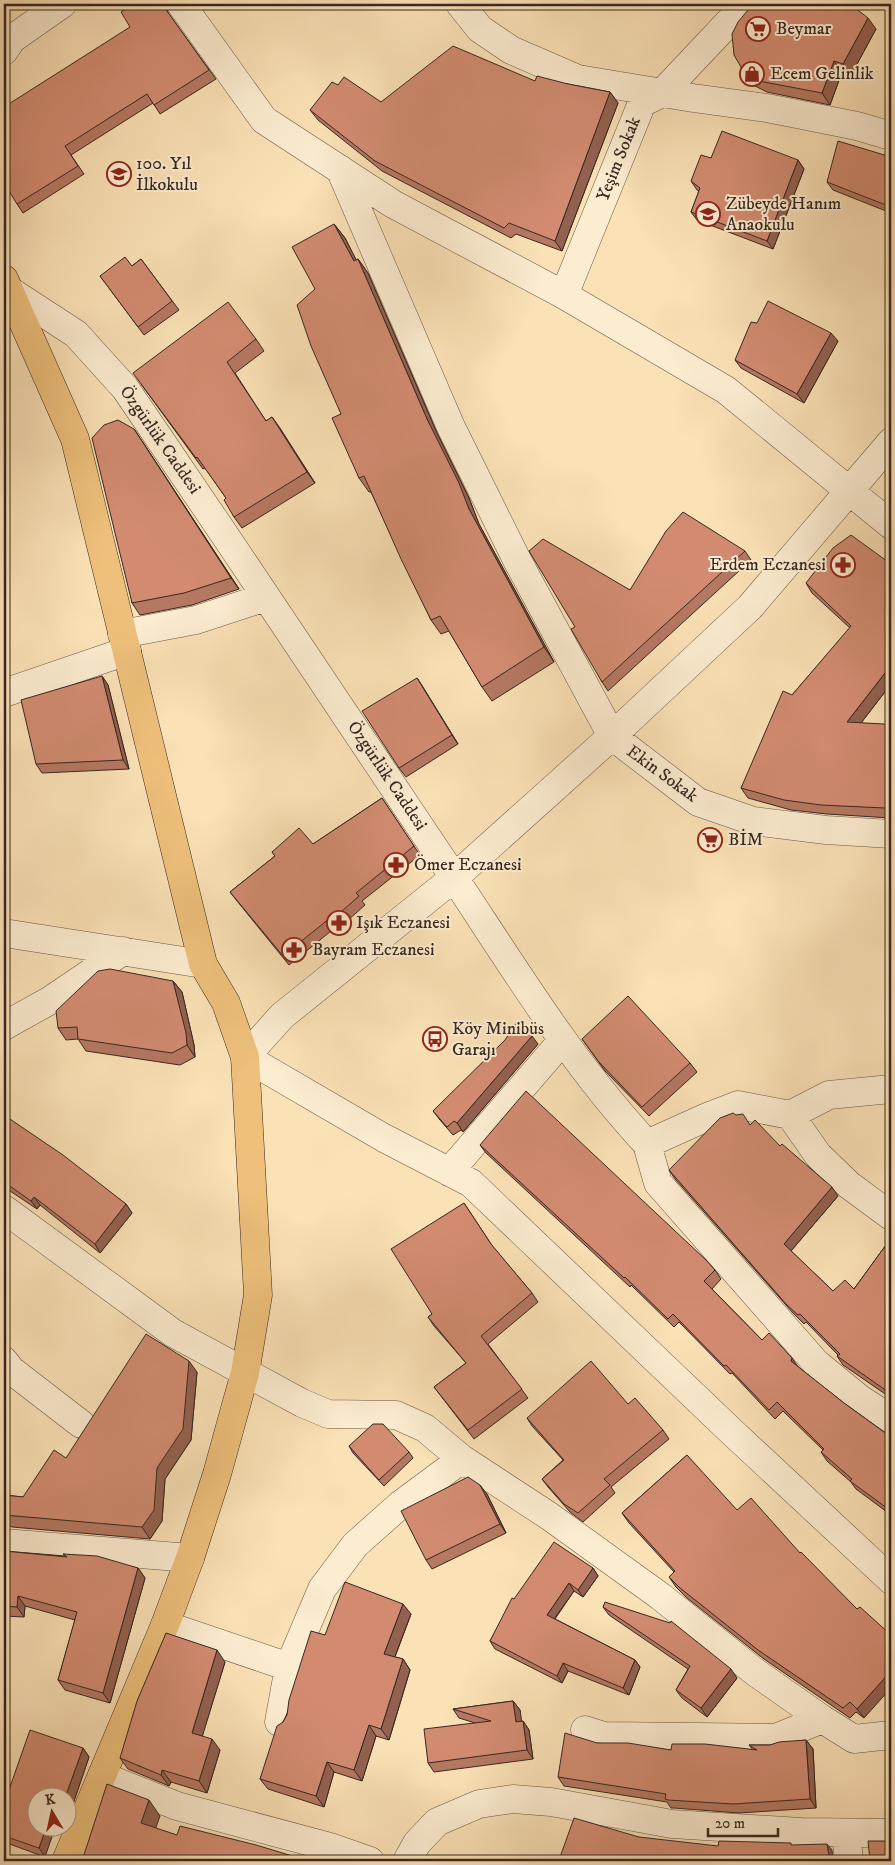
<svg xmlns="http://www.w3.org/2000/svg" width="895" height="1865" font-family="'IM FELL DW Pica',serif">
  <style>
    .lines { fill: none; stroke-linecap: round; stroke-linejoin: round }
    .minor-casing { stroke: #685646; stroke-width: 29 }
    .major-casing { stroke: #372721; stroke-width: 29 }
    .minor { stroke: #fcecd0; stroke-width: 28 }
    .major { stroke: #eec07b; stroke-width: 28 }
    .wall { fill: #b57861; stroke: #372721 }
    .shaded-wall { fill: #93614f; stroke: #372721 }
    .building { fill: #d28b71; stroke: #372721 }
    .labels { text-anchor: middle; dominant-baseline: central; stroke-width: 4; stroke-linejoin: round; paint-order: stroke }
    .poi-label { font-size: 18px; fill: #372721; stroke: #fcecd0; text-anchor: start }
    .street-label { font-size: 18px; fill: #372721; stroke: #fcecd0 }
  </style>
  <rect width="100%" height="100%" fill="#fbe1b6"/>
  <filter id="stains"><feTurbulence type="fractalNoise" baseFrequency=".004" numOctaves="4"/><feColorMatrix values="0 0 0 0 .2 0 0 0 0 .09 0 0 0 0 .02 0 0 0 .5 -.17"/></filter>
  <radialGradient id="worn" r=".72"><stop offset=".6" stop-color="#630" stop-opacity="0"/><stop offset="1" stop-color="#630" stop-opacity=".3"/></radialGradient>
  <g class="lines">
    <defs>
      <path id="minor" d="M181 4 264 120 393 204 564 295 726 390 891 525
        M460 4 480 29 511 50 578 79 693 98 767 108 857 126 891 136
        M4 51 12 39 62 4
        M340 169 451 427 517 560 612 736 698 802 753 821 826 830 891 834
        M10 291 76 334 125 388C230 542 334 697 437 852 504 951 565 1056 647 1144L707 1117 738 1105 790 1115 829 1095 891 1089
        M564 295 642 103 662 93 746 4
        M891 442 750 607 612 736 455 877 282 1016 245 1057 384 1138 471 1183 732 1432 891 1580
        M122 634 196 620 266 597
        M4 693 127 651
        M4 933 203 964
        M4 1026 49 1001 123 951
        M790 1115 818 1155 849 1185 891 1216
        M647 1144 658 1183 816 1363 860 1399 891 1419
        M449 1172 562 1041
        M4 1209 173 1333 302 1403 328 1414 396 1415 425 1428 462 1459 549 1516 660 1596 755 1672 822 1719 854 1739 891 1735
        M4 1361 11 1370 81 1424
        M4 1543 190 1558
        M165 1625 289 1667
        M279 1722 289 1667 322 1589 355 1545 400 1505 462 1459
        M585 1730 604 1736 776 1738 822 1719
        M102 1776 177 1806 330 1847 370 1861
        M846 1833 849 1861
        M407 1861 417 1843 437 1822 479 1804 513 1799 551 1802 672 1824 801 1832 891 1833"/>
      <path id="major" d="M4 279 75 439 203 964 226 1003 245 1057 258 1295 245 1373 217 1474 190 1558 165 1625 66 1861"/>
    </defs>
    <use href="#minor" class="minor-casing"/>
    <use href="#major" class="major-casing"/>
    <use href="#minor" class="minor"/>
    <use href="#major" class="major"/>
  </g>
  <path class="wall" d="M165 5 168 13 216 79 160 114 153 103 71 155 84 174 23 213 17 204Z
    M876 29 851 75 842 72 830 105 767 92 753 85 745 74Z
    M535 81 568 84 610 92 618 103 562 251 516 234 511 238 382 171 318 120 310 110 338 85 381 102Z
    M891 157V213L833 190 827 182Z
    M711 158 798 160 804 169 773 249 697 220 691 212 699 191 697 190 691 181Z
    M334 224 345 238 356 260 358 259 368 273 437 433 469 498 479 524 554 662 492 701 482 687 449 631 441 634 431 620 371 492H369L359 478 341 414Z
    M141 259 179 310 144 335 100 276 132 266Z
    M256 339 264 351 235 373 266 421 272 417 315 483 242 528 234 517 226 498 205 468 203 469 141 384Z
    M838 341 804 403 741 368 735 360Z
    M142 441 239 589 192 605 140 615 132 603Z
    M745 551 751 560 608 691 602 682 575 627 630 590Z
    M891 564V684L861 723 891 726V818L827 814 791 810 748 798 741 788 792 695 850 628 812 593 806 583Z
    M102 676 108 685 129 769 42 773 36 764Z
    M417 678 458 744 406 777 399 768Z
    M382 798 420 855 362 901 365 905 338 929 336 927 289 965 237 901 230 892 275 856 272 852 313 844Z
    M173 981 182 992 194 1045 195 1057 180 1065 86 1051 78 1039 66 1040 58 1028Z
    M582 1039 690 1063 697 1072 649 1116 605 1071Z
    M538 1044 463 1132 461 1130 453 1135 440 1120 433 1111Z
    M4 1115 126 1204 132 1213 100 1253 40 1205 37 1209 4 1187Z
    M736 1115 780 1146 838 1196 791 1251 833 1291 854 1289 891 1238V1398L843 1365 837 1356 838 1355 806 1322 804 1324 793 1313 675 1179 669 1170Z
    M480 1145 715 1270 721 1279 712 1289 762 1340 798 1367 844 1403 891 1437V1515L856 1489 851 1482 827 1461 821 1452 823 1450 783 1411 775 1419 732 1373 730 1374 679 1322 674 1327 631 1285 630 1287 486 1153Z
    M464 1203 493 1247 532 1293 538 1302 488 1344 528 1398 474 1439 434 1387 466 1363 434 1326 428 1317 432 1314Z
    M197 1372 191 1440 165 1479 162 1521 150 1539 12 1527 4 1522V1495L23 1497 66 1458Z
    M628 1404 663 1430 669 1439 611 1487 615 1493 583 1522 570 1512 548 1487 542 1479 563 1460 532 1426 527 1418Z
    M349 1446 409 1452 413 1458 384 1486 353 1453Z
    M687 1455 864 1718 856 1712 850 1718 764 1659 687 1598 676 1587 669 1577 674 1572 629 1523 622 1513Z
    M487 1494 506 1533 432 1569 426 1560Z
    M4 1551 65 1556 63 1554 138 1568 145 1578 110 1703 65 1690 58 1680 75 1620 25 1606 24 1617 4 1616Z
    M593 1568 598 1576 583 1597 574 1591 555 1619 635 1660 640 1667 629 1695 568 1671 562 1683 495 1649 490 1641 514 1599Z
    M603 1607 737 1678 707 1717 682 1698 676 1690 688 1669 609 1615Z
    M411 1614 395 1657 403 1659 410 1670 389 1740 376 1736 362 1781 334 1772 324 1807 268 1789 260 1779 283 1722 325 1635Z
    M225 1662 202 1736 220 1750 207 1793 171 1782 169 1786 128 1769 120 1758Z
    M513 1701 520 1710 521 1722 523 1721 529 1730 533 1759 434 1772 428 1763 475 1723 459 1718 453 1709Z
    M806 1740 813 1749 816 1808 739 1813 674 1808H671L667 1802 564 1786 558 1777 597 1743 671 1750H753L749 1745H770Z
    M83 1748 89 1757 73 1804 68 1802V1798H38L45 1857 4 1842V1804Z"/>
  <path class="shaded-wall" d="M162 4H166L165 5 168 13Z
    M868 18 876 29 851 75 843 64Z
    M834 61 842 72 830 105 822 93Z
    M610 92 618 103 562 251 555 241Z
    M798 160 804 169 773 249 767 241Z
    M334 224 345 238 364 275 354 261Z
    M358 259 368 273 437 433 469 498 479 524 554 662 544 647 469 509 427 419Z
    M831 333 838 341 804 403 797 394Z
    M272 417 280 428 315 483 307 472Z
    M134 429 142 441 239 589 231 578Z
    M885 673 891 683V684L854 732 847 722Z
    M102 676 108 685 129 769 123 760Z
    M417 678 423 687 458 744 452 735Z
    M173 981 182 992 194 1045 195 1057 187 1045Z
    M532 1036 538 1044 463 1132 457 1123Z
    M832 1187 838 1196 790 1252 784 1244Z
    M34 1197 40 1205 37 1209 31 1201Z
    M126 1204 132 1213 100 1253 95 1244Z
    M792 1358 798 1367 791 1361Z
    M189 1361 197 1372 191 1440 165 1479 162 1521 150 1539 142 1527 157 1468Z
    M480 1485 487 1494 506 1533 500 1524Z
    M138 1568 145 1578 110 1703 103 1693Z
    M593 1568 598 1576 583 1597 578 1590Z
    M569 1583 574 1591 552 1622 547 1615Z
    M18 1596 25 1606 24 1617 17 1607Z
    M403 1604 411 1614 392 1664 384 1654Z
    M217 1650 225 1662 200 1744 192 1733Z
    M403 1659 410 1670 389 1740 381 1729Z
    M635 1660 640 1667 629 1695 623 1688Z
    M563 1663 568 1671 562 1683 557 1676Z
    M731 1669 737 1678 707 1717 701 1708Z
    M891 1671V1688L864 1718 857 1709Z
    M513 1701 520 1710 523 1731 516 1722Z
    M523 1721 529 1730 533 1759 527 1750Z
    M369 1725 376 1736 362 1781 354 1770Z
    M212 1739 220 1750 207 1793 199 1781Z
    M806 1740 813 1749 816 1808 810 1799Z
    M83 1748 89 1757 73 1804 66 1795Z
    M327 1762 334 1772 324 1807 316 1796Z
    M162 1770 171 1782 169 1786 161 1775Z
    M58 1793 62 1798H57Z
    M149 1800 160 1816 152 1839 141 1823Z
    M46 1828H55L45 1857 39 1848Z
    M827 1844 832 1850 833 1861H832L829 1856Z"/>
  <path class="building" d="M134 4H162L209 70 154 105 147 94 65 146 78 166 17 204 4 183V107L130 27 121 12Z
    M753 4H850L868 18 843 64 834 61 822 93 759 81 745 74 734 55 732 34 738 22Z
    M453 46 535 81 537 76 568 84 610 92 555 241 509 223 504 228 375 161 310 110 332 82 338 85 344 77 381 102Z
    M722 131 798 160 767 241 691 212 700 188 691 181 701 155 711 158Z
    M838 141 891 157V207L827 182Z
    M334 224 354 261 358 259 427 419 459 483 469 509 544 647 482 687 440 616 431 620 401 559 364 476 359 478 332 418 341 414 311 346 297 305 315 289 292 247Z
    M125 257 132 266 141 259 172 301 138 327 100 276Z
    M768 301 831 333 797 394 735 360 751 322 757 323Z
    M228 302 256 339 227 362 266 421 272 417 307 472 234 517 224 500 226 498 197 457 196 458 133 373Z
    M118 420 134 429 231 578 184 593 132 603 92 438 104 425Z
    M683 512 745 551 602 682 571 629 575 627 529 551 543 539 630 590 666 531Z
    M851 535 891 564V678L885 673 847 722 884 724 891 726V811L885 808 821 805 784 800 741 788 783 691 792 695 851 626 806 583 833 548Z
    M102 676 123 760 36 764 21 700Z
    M417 678 452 735 399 768 362 711Z
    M382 798 414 846 356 893 359 896 332 920 330 918 283 956 230 892 275 856 272 852 299 828 313 844Z
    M110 969 173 981 186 1033 187 1045 172 1053 78 1039 77 1027 58 1028 56 1011 98 971Z
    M628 996 690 1063 642 1107 599 1062 582 1039Z
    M517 1022 532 1036 457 1123 454 1121 447 1127 433 1111 505 1040Z
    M526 1091 706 1260 715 1270 704 1281 762 1340 769 1333 792 1358 791 1361 844 1403 891 1437V1511L850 1481 852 1479 821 1452 824 1449 777 1402 769 1410 726 1365 724 1366 673 1314 668 1319 625 1277 624 1278 480 1145Z
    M733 1113 736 1115 743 1114 750 1125 755 1120 780 1146 782 1144 832 1187 784 1244 833 1291 845 1280 854 1289 891 1238V1394L837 1356 840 1354 800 1314 798 1315 787 1305 669 1170 720 1118Z
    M4 1115 63 1155 126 1204 95 1244 34 1197 31 1201 4 1182Z
    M464 1203 491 1244 532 1293 481 1336 522 1389 468 1430 434 1387 466 1363 428 1317 432 1314 391 1249Z
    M146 1334 189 1361 183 1429 157 1468 154 1510 142 1527 4 1515V1495L23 1497 54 1450 66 1458Z
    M591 1361 628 1404 635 1398 663 1430 604 1479 610 1485 578 1513 564 1504 542 1479 564 1460 527 1418Z
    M373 1424H383L409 1452 379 1480 349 1446Z
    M687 1455 737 1510 751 1498 800 1553 801 1552 857 1609 860 1607 891 1635V1671L857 1709 850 1702 843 1708 758 1650 680 1588 669 1577 675 1571 622 1513Z
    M468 1477 480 1485 500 1524 426 1560 401 1511Z
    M554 1542 593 1568 578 1590 569 1583 547 1615 635 1660 623 1688 563 1663 557 1676 490 1641 512 1598 514 1599Z
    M4 1551 67 1557 63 1554 97 1556 138 1568 103 1693 58 1680 77 1612 18 1596 17 1607 4 1606Z
    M345 1582 403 1604 384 1654 403 1659 381 1729 369 1725 354 1770 327 1762 316 1796 260 1779 277 1726 283 1722 287 1715 289 1700 311 1631 325 1635Z
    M605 1602 670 1623 671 1621 731 1669 701 1708 676 1690 690 1666 603 1607Z
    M166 1633 217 1650 192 1733 212 1739 199 1781 162 1770 161 1775 120 1758 137 1701Z
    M513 1701 516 1722 523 1721 527 1750 428 1763 424 1729 491 1721 453 1709Z
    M30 1730 83 1748 66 1795 58 1793 57 1798H38V1828H46L39 1848 4 1836V1804Z
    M565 1733 597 1743H628L671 1750 672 1744H705L757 1750 749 1745H770L779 1742 806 1740 810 1799 733 1804 668 1800 665 1799 666 1794 558 1777Z
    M107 1784 149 1800 141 1823 177 1835 180 1826 256 1845 309 1861H82Z
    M574 1818 639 1837 718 1846 719 1841 791 1843V1845L827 1844 829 1856 832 1861H562L559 1860Z
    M891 1839V1861H870L868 1841H886Z"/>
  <defs>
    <symbol id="supermarket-ring" viewBox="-11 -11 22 22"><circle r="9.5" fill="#fcecd0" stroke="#8f2418" stroke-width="1.5"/><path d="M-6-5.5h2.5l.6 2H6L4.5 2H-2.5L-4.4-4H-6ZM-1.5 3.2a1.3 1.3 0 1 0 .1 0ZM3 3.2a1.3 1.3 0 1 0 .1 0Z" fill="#8f2418"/></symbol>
    <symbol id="shop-ring" viewBox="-11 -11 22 22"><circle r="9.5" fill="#fcecd0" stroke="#8f2418" stroke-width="1.5"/><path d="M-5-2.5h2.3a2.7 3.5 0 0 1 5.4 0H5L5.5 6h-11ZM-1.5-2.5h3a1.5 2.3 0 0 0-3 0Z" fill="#8f2418"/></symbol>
    <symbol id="school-ring" viewBox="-11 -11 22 22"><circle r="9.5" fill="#fcecd0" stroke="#8f2418" stroke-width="1.5"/><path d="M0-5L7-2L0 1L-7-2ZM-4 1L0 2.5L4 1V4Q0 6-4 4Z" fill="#8f2418"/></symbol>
    <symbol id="pharmacy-ring" viewBox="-11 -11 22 22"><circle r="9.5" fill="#fcecd0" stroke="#8f2418" stroke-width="1.5"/><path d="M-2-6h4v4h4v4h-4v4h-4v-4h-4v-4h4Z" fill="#8f2418"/></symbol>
    <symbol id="bus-ring" viewBox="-11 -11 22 22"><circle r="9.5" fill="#fcecd0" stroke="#8f2418" stroke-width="1.5"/><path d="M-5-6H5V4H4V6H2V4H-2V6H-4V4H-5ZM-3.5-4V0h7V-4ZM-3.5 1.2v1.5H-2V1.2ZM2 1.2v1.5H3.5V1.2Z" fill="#8f2418"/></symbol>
  </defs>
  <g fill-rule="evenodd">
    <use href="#supermarket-ring" x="744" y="15" width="28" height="28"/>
    <use href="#shop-ring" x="738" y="60" width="28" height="28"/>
    <use href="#school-ring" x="105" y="160" width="28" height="28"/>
    <use href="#school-ring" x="694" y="200" width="28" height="28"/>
    <use href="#pharmacy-ring" x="829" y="551" width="28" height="28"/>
    <use href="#supermarket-ring" x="696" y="826" width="28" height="28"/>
    <use href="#pharmacy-ring" x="382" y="851" width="28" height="28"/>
    <use href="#pharmacy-ring" x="325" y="909" width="28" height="28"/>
    <use href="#pharmacy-ring" x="280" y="936" width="28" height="28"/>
    <use href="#bus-ring" x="421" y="1025" width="28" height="28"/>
  </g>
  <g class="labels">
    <g class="poi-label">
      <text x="776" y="29">Beymar</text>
      <text x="770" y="74">Ecem Gelinlik</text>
      <text x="136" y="164">100. Yıl<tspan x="136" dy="21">İlkokulu</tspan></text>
      <text x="726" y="204">Zübeyde Hanım<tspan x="726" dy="21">Anaokulu</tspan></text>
      <text x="826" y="565" text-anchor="end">Erdem Eczanesi</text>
      <text x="728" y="840">BİM</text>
      <text x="414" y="865">Ömer Eczanesi</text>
      <text x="356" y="923">Işık Eczanesi</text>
      <text x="312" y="950">Bayram Eczanesi</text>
      <text x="452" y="1029">Köy Minibüs<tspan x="452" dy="21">Garajı</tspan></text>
    </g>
    <g class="street-label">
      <text transform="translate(619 159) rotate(-68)">Yeşim Sokak</text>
      <text transform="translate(160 440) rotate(55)">Özgürlük Caddesi</text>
      <text transform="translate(662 774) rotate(36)">Ekin Sokak</text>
      <text transform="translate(387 776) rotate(56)">Özgürlük Caddesi</text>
    </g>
  </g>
  <rect width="895" height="1865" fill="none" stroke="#fbe1b6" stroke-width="20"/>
  <rect x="5" y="5" width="885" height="1855" fill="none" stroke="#372721" stroke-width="2.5"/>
  <rect x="10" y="10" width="875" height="1845" fill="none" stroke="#372721"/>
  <g transform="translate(52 1812) rotate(351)"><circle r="24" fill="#fcecd0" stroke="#ad9d8a"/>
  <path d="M0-4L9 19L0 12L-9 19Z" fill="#8f2418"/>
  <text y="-8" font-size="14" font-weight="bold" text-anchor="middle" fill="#372721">K</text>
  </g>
  <path d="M708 1828v8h70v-8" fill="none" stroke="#372721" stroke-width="2.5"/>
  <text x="715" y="1828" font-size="15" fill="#372721" stroke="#fcecd0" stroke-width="4" paint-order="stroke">20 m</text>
  <rect width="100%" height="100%" filter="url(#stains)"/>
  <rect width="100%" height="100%" fill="url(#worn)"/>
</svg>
